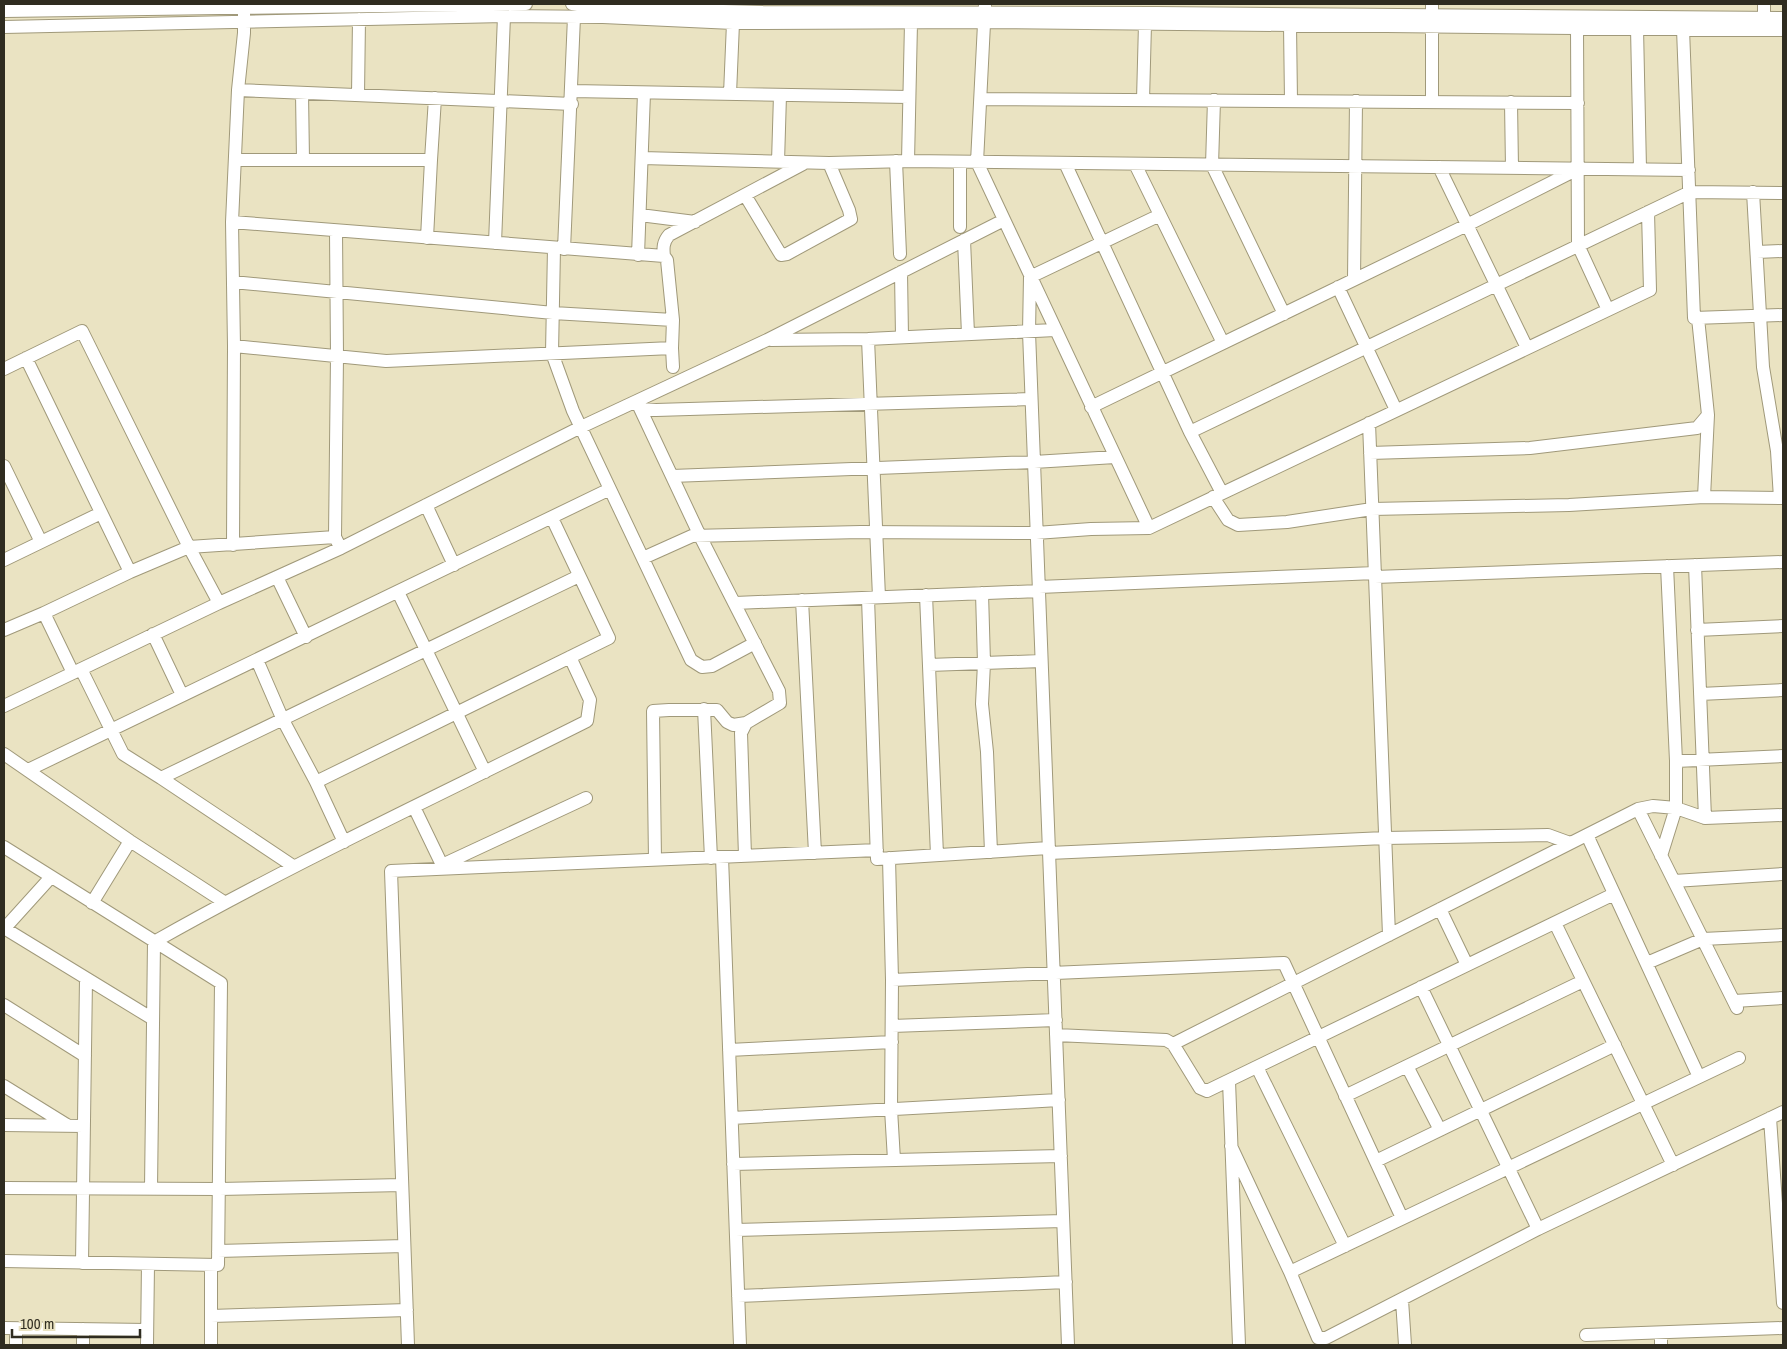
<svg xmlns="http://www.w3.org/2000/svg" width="1787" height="1349" font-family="'Archivo Narrow',sans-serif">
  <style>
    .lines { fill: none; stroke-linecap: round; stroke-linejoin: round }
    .minor-casing { stroke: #a0997a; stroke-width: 14 }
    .minor { stroke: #fff; stroke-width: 12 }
  </style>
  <rect width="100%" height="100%" fill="#eae3c2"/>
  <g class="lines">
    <defs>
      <path id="minor" d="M572 4 604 8 763 12 1157 13 1783 18
        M985 4 977 162 1149 528
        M1432 4V102
        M4 11 526 4
        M1764 18V4
        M1290 25 1291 101
        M4 27 504 16 603 17 733 23 983 22 1783 30
        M1577 27 1578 245 1608 310
        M1637 28 1640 169
        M1683 29 1694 318 1783 315
        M238 90 572 104
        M572 91 909 97
        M302 93 303 160
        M730 94 733 23
        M358 95 359 19
        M981 99 1578 103
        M1143 100 1145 24
        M1214 100 1212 165 1284 314
        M1511 102 1512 168
        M642 158 829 163 908 161 1689 170
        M236 160H431L427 238
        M431 160 435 98
        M896 161 900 254
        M908 161 911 23
        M778 162 780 95
        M960 162V227
        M1065 163 1190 432 1222 493
        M1135 164 1223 343
        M1439 167 1527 348
        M1753 192 1763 367 1777 451 1780 498
        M745 195 781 255 787 254 851 219 849 210 829 163
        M640 215 695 222
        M232 222 664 256 667 260 673 320 672 348 673 367
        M336 231 337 356 335 537 339 545
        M964 240 968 334
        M495 243 504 16
        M554 248 552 353 573 411 691 660 702 667 712 666 755 643
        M564 249 574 17
        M1757 252 1783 251
        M638 255 644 93
        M664 256C663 248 663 242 669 235L803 164
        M901 272 902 337
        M1354 279 1356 101
        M233 282 553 313 673 320
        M1338 287 1396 410
        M868 339 879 597
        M771 340 868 339 1055 330
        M234 346 386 361 672 348
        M26 358 130 572
        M4 369 82 331 189 547 219 603
        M637 402 700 536 779 691 780 703 746 723 741 733 745 856
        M1091 407 1467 225 1576 170
        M641 409 656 410 1031 399
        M1369 423 1389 935
        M1190 432 1690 192 1783 193
        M1370 453 1530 448 1697 428 1708 415 1698 318
        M4 466 41 542
        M672 476 1034 462 1115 457
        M1213 497 1228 520 1238 525 1287 522 1372 509 1569 505 1704 497 1783 498
        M1704 497 1708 415
        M426 505 454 565
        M233 545 234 346 232 222 238 90 244 33V4
        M643 558 692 536 861 532 1036 533 1091 529 1149 528 1650 290 1648 212
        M4 560 101 513
        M1695 565 1705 818
        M277 577 306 637
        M1375 577 1783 562
        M1039 587 1375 573
        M398 592 485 772
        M982 593 984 663 982 704 987 752 991 852
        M926 595 937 855
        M868 598 877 859 1049 848
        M802 600 815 853
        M735 603 1039 591
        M44 613 73 673
        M4 630 44 613 130 572 189 547 335 537
        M1697 630 1783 626
        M153 634 182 695
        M257 660 283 720 316 782 344 842
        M929 665 1041 661
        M81 669 123 754 161 778 293 866
        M1700 694 1783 690
        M4 706 219 603 341 548 581 427 767 340 1004 220
        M704 709 711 858
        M4 754 130 841 224 902
        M1676 761 1783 756
        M28 770 610 489
        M161 778 579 576
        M316 782 609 638 552 518
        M414 807 442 865 586 798
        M1638 809 1737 1008
        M1587 835 1699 1077
        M4 847 221 983 218 1265 4 1261
        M1049 853 1385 838 1548 835 1570 843
        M1661 856 1676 808V761L1667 566
        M722 857 740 1345
        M889 858 892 980 891 1109 894 1160
        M655 860 653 711 669 710H717L727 722 733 725 746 723
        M1674 881 1783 874
        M92 903 130 841
        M1440 909 1467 965
        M1555 923 1673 1165
        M4 928 153 1019
        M4 929 51 877
        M1647 963 1703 939 1783 935
        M892 980 1284 963 1402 1218
        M1421 987 1538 1229
        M1734 1001 1783 998
        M4 1005 85 1056
        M892 1026 1056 1020
        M1056 1035 1166 1040 1173 1044 1200 1088 1207 1091 1614 894
        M1173 1044 1638 809 1653 806 1676 808 1705 818 1783 815
        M729 1050 892 1042
        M1407 1066 1440 1130
        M1257 1067 1345 1246
        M1229 1081 1239 1345
        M4 1086 67 1125
        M1345 1096 1583 981
        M732 1118 1059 1100
        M1770 1118 1783 1303
        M4 1125 84 1126
        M1231 1146 1290 1272 1318 1338H1326L1538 1229 1783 1112
        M1376 1161 1615 1045
        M733 1164 1061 1156
        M4 1188 219 1189 402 1185
        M151 1189 154 942C295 862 442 794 587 721L590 700 570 657
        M736 1230 1063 1221
        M218 1251 404 1246
        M82 1263 86 979
        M211 1265V1345
        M1290 1272 1739 1058
        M738 1296 1066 1282
        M1402 1300 1405 1345
        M211 1316 407 1310
        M4 1328 147 1330
        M1586 1335 1783 1328
        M16 1345V1329
        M83 1345V1329
        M147 1345 148 1264
        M408 1345 391 871 877 850
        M1068 1345 1029 332 1030 277 1160 215
        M1661 1345V1333"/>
    </defs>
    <use href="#minor" class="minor-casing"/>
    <use href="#minor" class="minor"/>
  </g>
  <rect width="1787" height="1349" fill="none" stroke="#2f2c20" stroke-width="10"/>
  <path d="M12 1329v8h128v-8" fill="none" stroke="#2f2c20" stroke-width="2.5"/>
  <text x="20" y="1329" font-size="15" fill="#2f2c20" stroke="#eae3c2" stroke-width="4" paint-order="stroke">100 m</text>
</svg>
